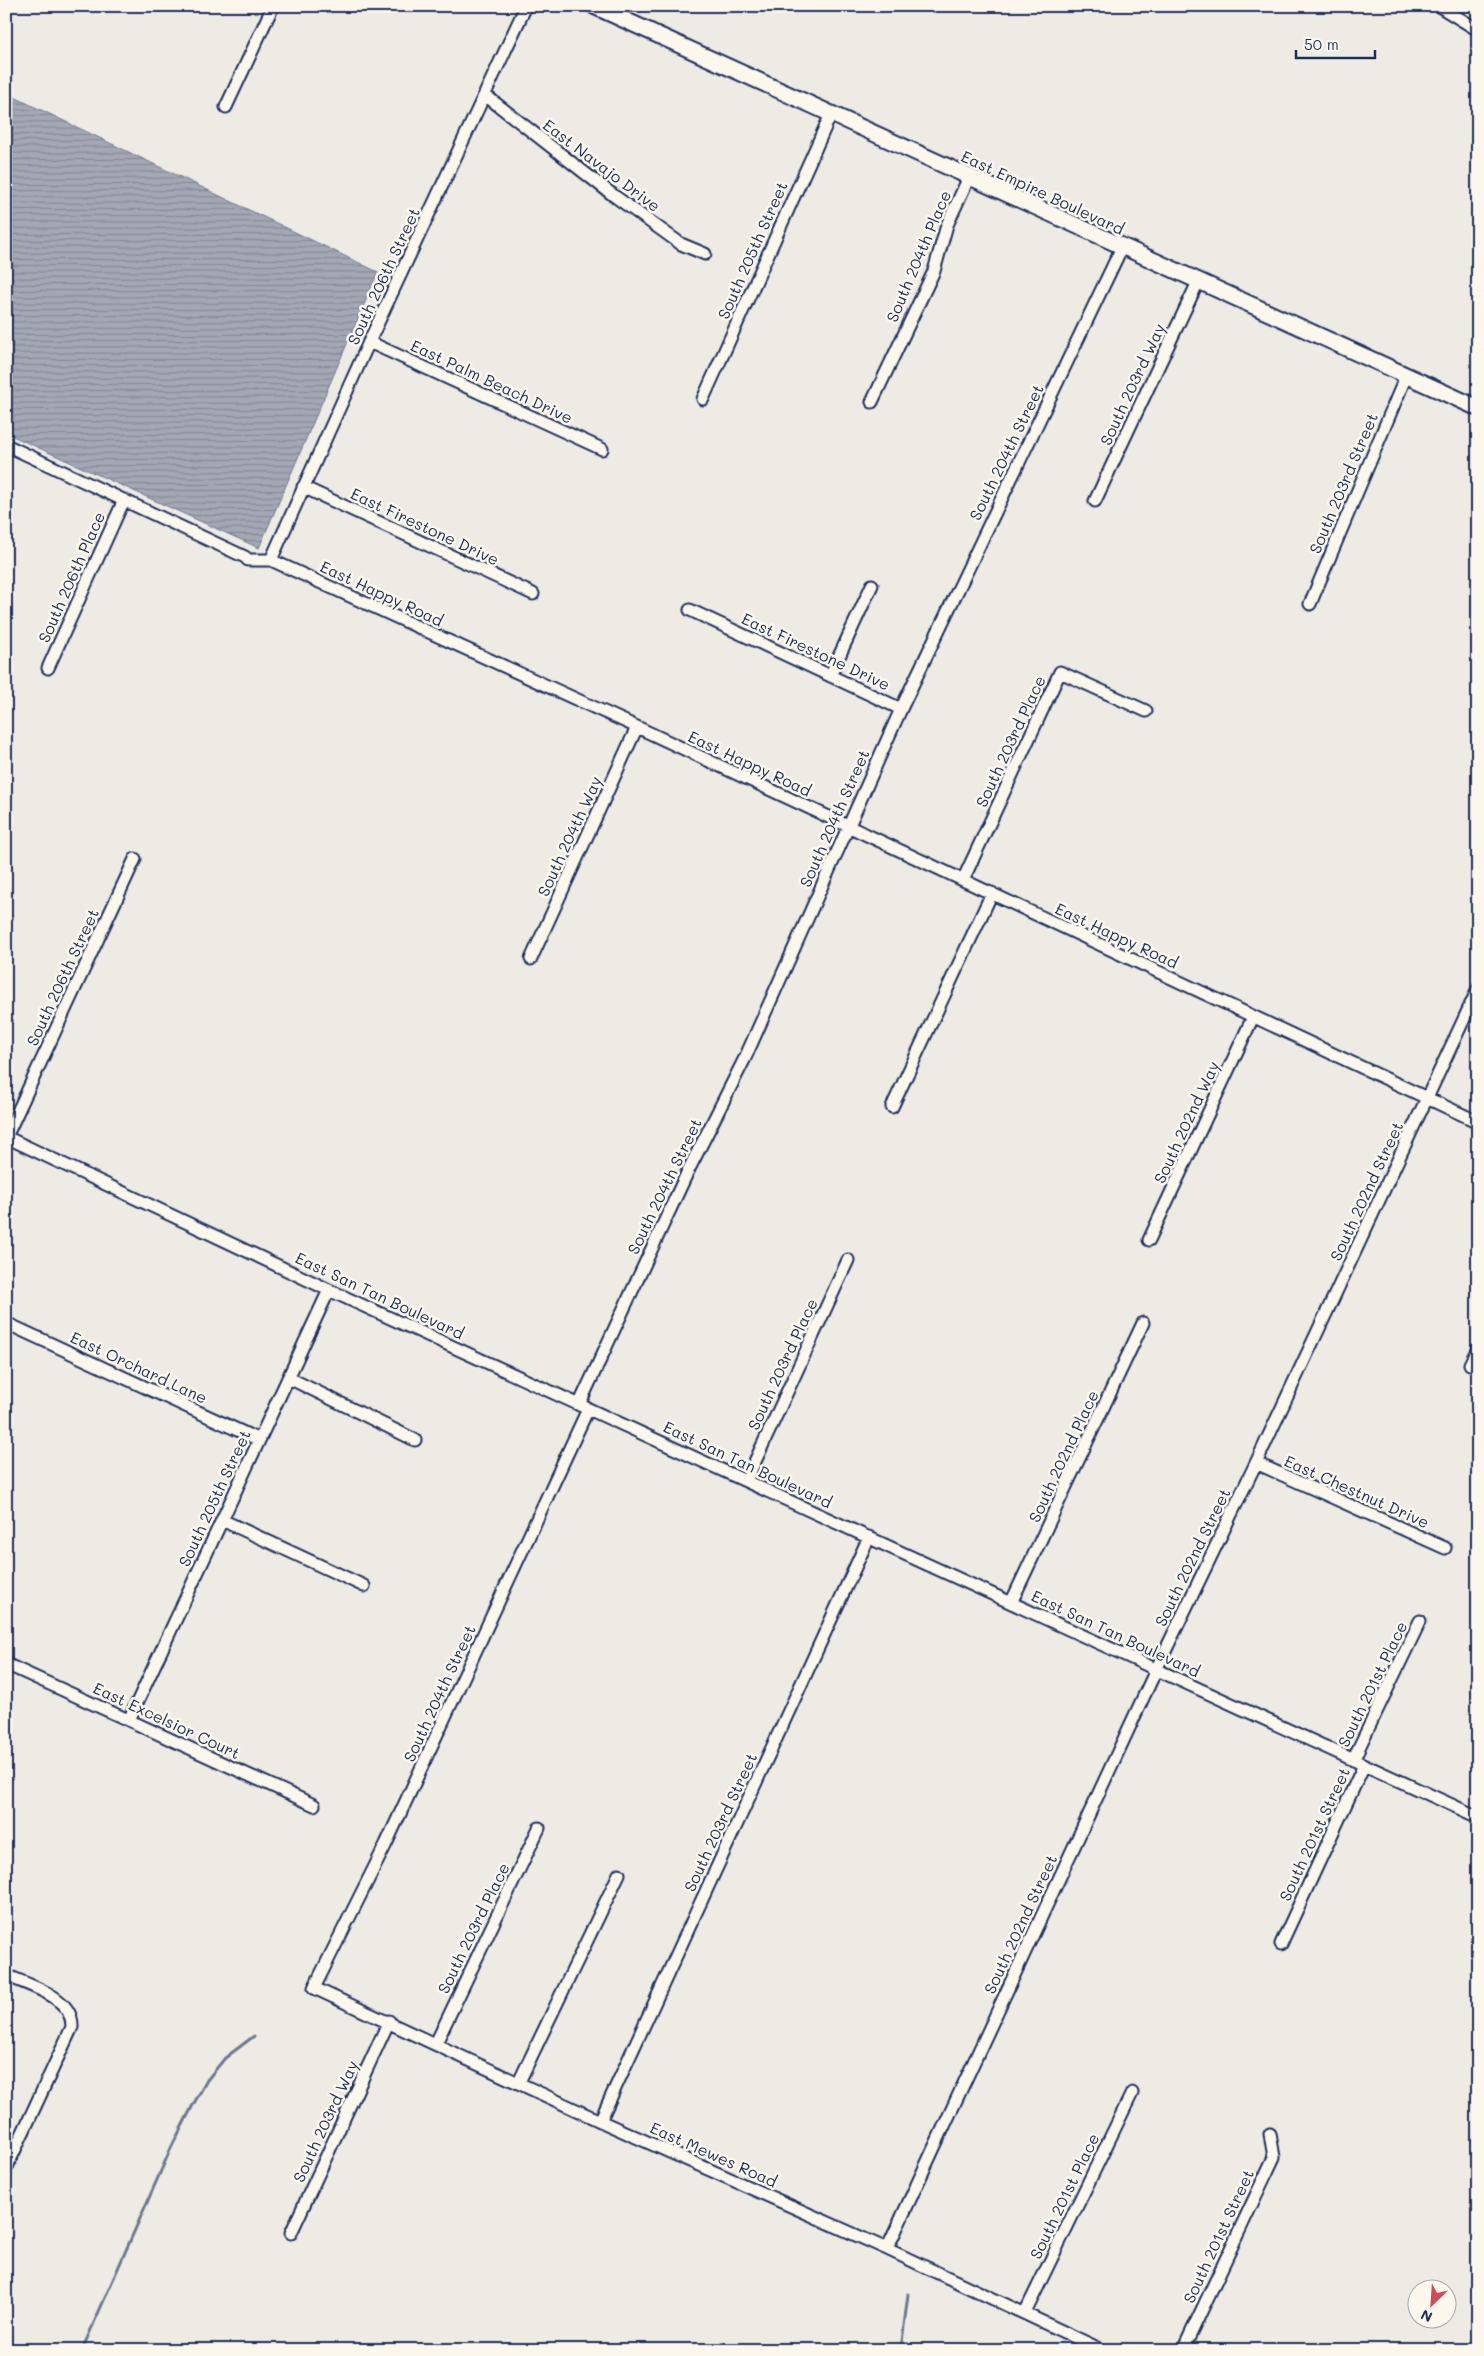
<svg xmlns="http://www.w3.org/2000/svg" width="1484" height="2356" font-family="Mali,sans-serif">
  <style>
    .water { fill: url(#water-rules); stroke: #6d7892 }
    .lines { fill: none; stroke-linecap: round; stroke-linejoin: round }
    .stream { stroke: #6d7892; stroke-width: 3 }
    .minor-casing { stroke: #1b2f5e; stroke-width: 15 }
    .major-casing { stroke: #1b2f5e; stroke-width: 19 }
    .minor { stroke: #fbf7ec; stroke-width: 11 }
    .major { stroke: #fbf7ec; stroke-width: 15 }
    .labels { text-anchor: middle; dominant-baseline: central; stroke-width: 5; stroke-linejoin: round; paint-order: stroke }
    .street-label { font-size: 16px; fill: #1b2f5e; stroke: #fbf7ec }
  </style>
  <defs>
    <pattern id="water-rules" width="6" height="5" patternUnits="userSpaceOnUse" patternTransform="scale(1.25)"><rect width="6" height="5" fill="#a3a8b4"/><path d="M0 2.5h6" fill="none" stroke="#848996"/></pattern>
  </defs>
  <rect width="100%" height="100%" fill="#eeebe4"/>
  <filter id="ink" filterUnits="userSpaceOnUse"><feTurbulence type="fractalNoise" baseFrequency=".02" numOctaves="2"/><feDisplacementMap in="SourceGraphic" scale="10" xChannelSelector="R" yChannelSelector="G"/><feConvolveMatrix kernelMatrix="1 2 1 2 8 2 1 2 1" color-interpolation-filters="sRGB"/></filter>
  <g filter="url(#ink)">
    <path class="water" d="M6 93 378 272 259 548 6 433Z"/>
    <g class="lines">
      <path class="stream" d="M82 2350 171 2148 193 2105 207 2080 225 2058 254 2036
        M901 2350 908 2294"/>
      <defs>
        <path id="minor" d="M1439 6 1478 30
          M485 95 613 195 681 244 705 254
          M226 107 273 6
          M369 342 602 449
          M703 399 831 114
          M872 402 934 271 947 225 969 177
          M6 445 245 557 248 560H271L637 727 1478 1122
          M303 487 533 594
          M1095 501 1198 282
          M271 560 369 342 526 6
          M1310 604 1406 376
          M690 610 901 709
          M48 668 124 500
          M830 676 872 585
          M963 880 1060 672 1146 711
          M531 959 637 727
          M892 1107 992 893
          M6 1137 329 1290 1478 1817
          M6 1137 135 859
          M1149 1240 1253 1017
          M6 1323 259 1440
          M1470 1364 1478 1348
          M289 1378 415 1440
          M579 1405 688 1171 745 1058 901 709 1122 247
          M588 1409 386 1844 314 1988 600 2121 887 2249 1102 2350
          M1256 1463 1445 1548
          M746 1481 848 1260
          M222 1520 364 1586
          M1011 1603 1143 1323
          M6 1664 314 1805
          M129 1720 329 1290
          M1353 1760 1420 1621
          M1281 1944 1364 1765
          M6 1975C29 1986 73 1996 72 2027L6 2169
          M436 2043 539 1828
          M519 2082 619 1874
          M600 2121 869 1537
          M291 2233 389 2021
          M887 2249 1156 1670 1256 1463 1478 989
          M1025 2313 1132 2093
          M1183 2350 1274 2157 1270 2134"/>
        <path id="major" d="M594 6 1478 408"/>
      </defs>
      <use href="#minor" class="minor-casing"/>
      <use href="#major" class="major-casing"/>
      <use href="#minor" class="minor"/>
      <use href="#major" class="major"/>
    </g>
  </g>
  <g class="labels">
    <g class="street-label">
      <text transform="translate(602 165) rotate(37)">East Navajo Drive</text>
      <text transform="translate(1043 192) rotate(25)">East Empire Boulevard</text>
      <text transform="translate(752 250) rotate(-66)">South 205th Street</text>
      <text transform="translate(918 256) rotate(-67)">South 204th Place</text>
      <text transform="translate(383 276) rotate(-65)">South 206th Street</text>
      <text transform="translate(492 381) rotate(25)">East Palm Beach Drive</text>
      <text transform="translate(1132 384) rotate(-65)">South 203rd Way</text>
      <text transform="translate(1006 452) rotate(-64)">South 204th Street</text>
      <text transform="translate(1343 483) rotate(-67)">South 203rd Street</text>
      <text transform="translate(425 526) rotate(25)">East Firestone Drive</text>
      <text transform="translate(71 577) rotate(-66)">South 206th Place</text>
      <text transform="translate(382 593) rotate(25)">East Happy Road</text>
      <text transform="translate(816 651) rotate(25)">East Firestone Drive</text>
      <text transform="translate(1010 741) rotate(-65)">South 203rd Place</text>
      <text transform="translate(750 763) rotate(25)">East Happy Road</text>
      <text transform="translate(834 818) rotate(-66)">South 204th Street</text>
      <text transform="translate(569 836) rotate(-65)">South 204th Way</text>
      <text transform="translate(1117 935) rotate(25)">East Happy Road</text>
      <text transform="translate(62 977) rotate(-65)">South 206th Street</text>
      <text transform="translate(1186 1122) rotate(-65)">South 202nd Way</text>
      <text transform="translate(664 1186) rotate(-64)">South 204th Street</text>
      <text transform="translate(1366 1191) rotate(-65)">South 202nd Street</text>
      <text transform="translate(380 1295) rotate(25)">East San Tan Boulevard</text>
      <text transform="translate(782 1364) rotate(-65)">South 203rd Place</text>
      <text transform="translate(139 1367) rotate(25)">East Orchard Lane</text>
      <text transform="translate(1063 1456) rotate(-65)">South 202nd Place</text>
      <text transform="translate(748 1464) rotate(25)">East San Tan Boulevard</text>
      <text transform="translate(1357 1491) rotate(24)">East Chestnut Drive</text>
      <text transform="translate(214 1498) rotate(-65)">South 205th Street</text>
      <text transform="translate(1192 1557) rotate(-64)">South 202nd Street</text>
      <text transform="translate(1116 1633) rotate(25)">East San Tan Boulevard</text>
      <text transform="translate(1372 1684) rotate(-64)">South 201st Place</text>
      <text transform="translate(439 1693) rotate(-65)">South 204th Street</text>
      <text transform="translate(167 1720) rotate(25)">East Excelsior Court</text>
      <text transform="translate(720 1822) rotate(-65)">South 203rd Street</text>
      <text transform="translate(1314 1834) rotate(-65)">South 201st Street</text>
      <text transform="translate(1020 1924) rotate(-65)">South 202nd Street</text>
      <text transform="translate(473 1928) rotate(-64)">South 203rd Place</text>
      <text transform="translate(325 2121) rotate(-65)">South 203rd Way</text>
      <text transform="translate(714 2154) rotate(24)">East Mewes Road</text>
      <text transform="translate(1064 2196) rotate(-64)">South 201st Place</text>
      <text transform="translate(1218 2236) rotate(-65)">South 201st Street</text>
    </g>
  </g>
  <rect width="1484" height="2356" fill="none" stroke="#fbf7ec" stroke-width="25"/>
  <rect x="12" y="12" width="1459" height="2331" fill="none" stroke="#1b2f5e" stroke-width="2" filter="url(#ink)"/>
  <g transform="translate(1432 2304) rotate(205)"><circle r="24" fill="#fbf7ec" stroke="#a1a7b3"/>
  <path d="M0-4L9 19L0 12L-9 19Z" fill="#d1495b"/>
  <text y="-8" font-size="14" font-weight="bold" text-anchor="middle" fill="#1b2f5e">N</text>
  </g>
  <path d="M1296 50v8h79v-8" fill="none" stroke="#1b2f5e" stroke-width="2.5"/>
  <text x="1304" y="50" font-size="15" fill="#1b2f5e" stroke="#fbf7ec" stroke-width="4" paint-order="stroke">50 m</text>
</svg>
